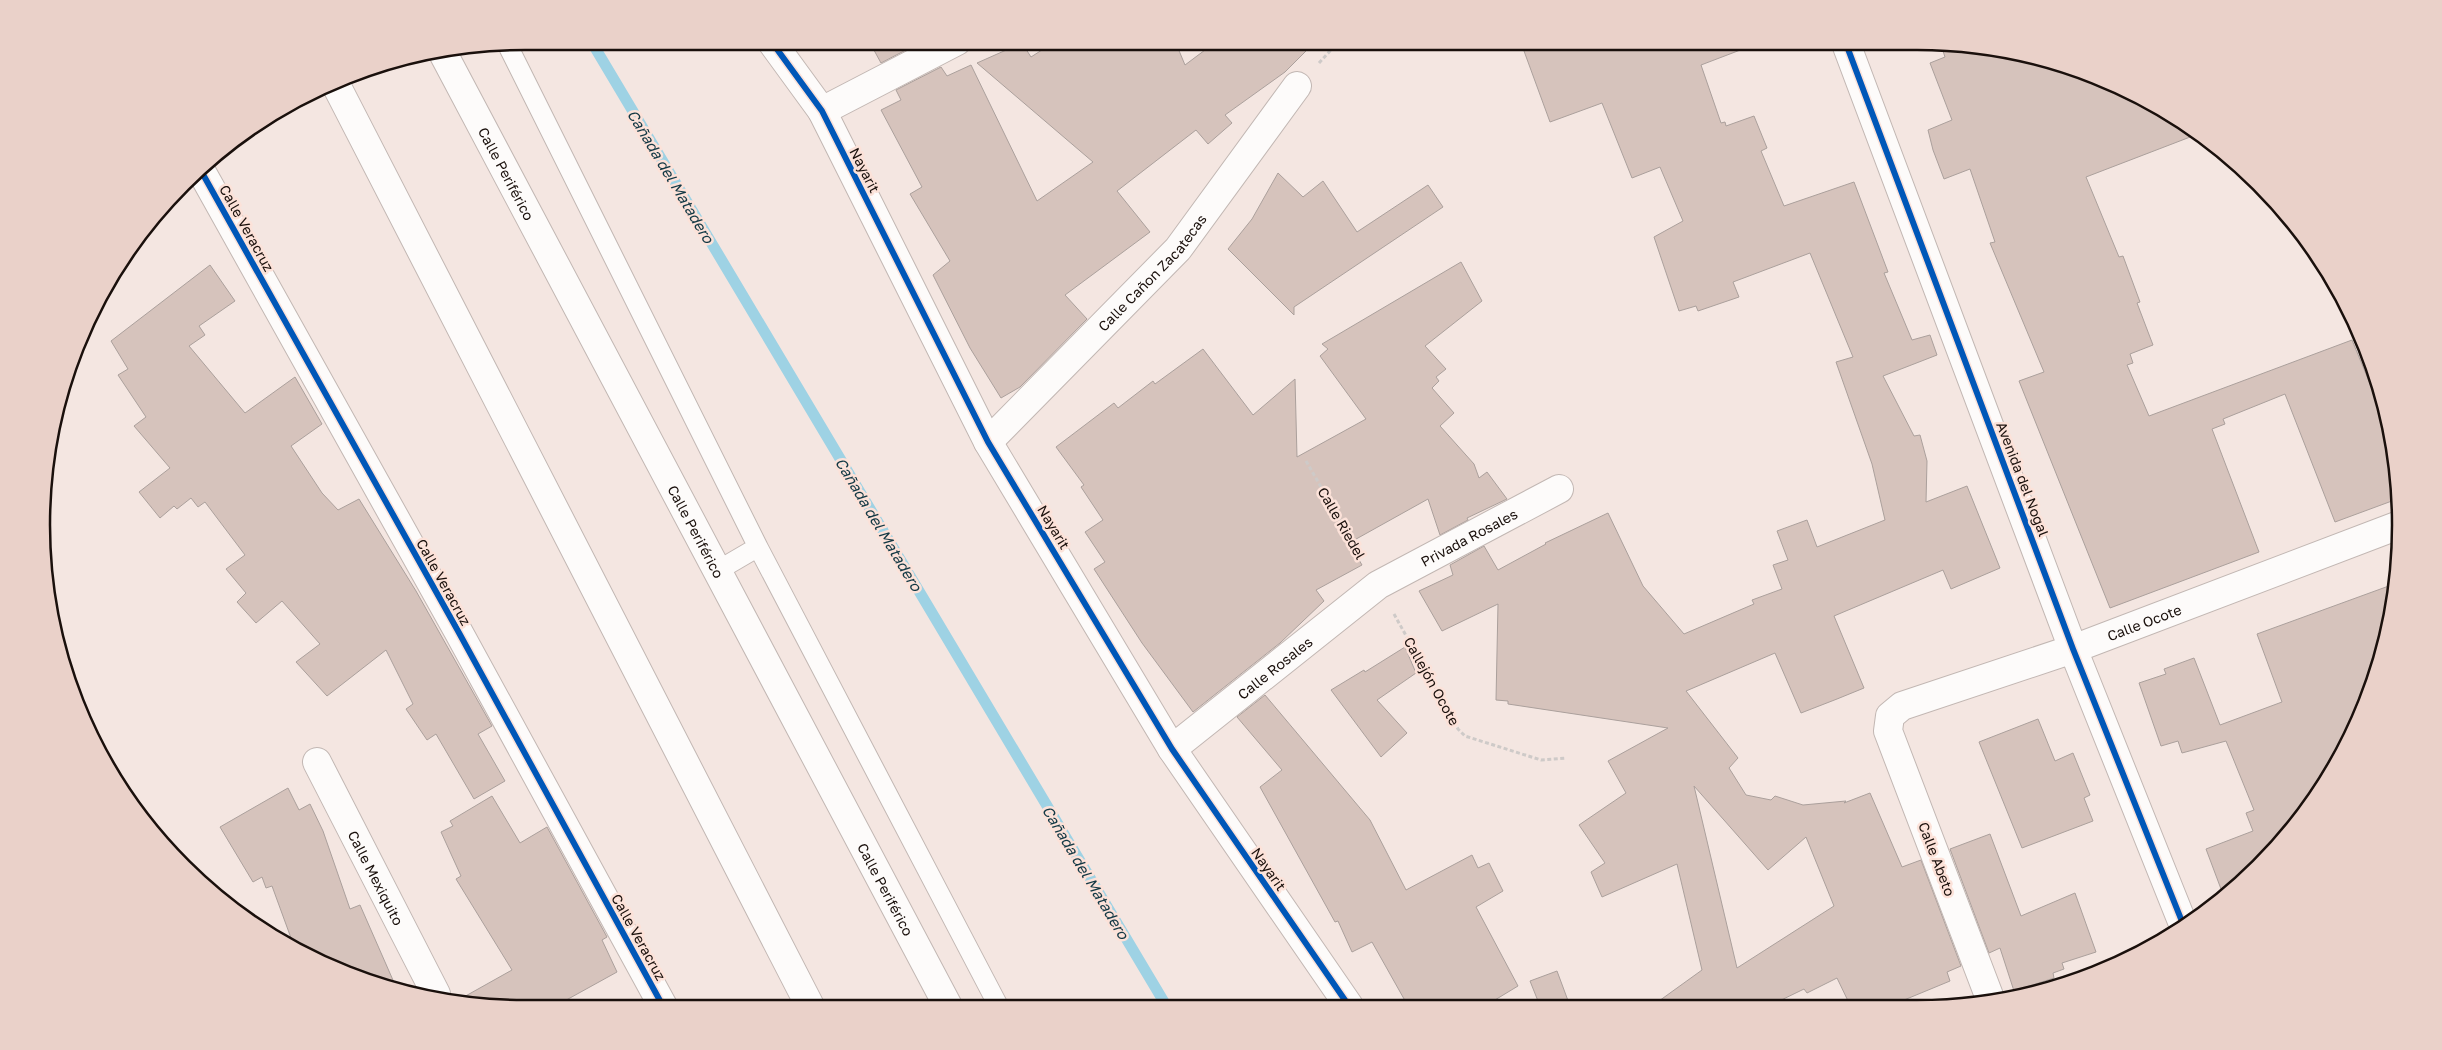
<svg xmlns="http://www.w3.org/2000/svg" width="2442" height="1050" font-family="'Golos Text',sans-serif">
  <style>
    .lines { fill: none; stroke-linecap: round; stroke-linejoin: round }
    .stream { stroke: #9ed2e4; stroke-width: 11 }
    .building { fill: #d6c3bc; stroke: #aba09c; fill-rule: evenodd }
    .service-casing { stroke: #c2b7b3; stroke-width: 21 }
    .minor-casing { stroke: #c2b7b3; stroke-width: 30 }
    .trunk-casing { stroke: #c2b7b3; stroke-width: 30 }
    .path { stroke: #cecac8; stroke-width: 3; stroke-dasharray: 4 2.5; stroke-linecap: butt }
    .service { stroke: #fdfbfa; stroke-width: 19 }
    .minor { stroke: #fdfbfa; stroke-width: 28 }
    .trunk { stroke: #fdfbfa; stroke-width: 28 }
    .cycleway-casing { stroke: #fce2d9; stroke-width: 9 }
    .cycleway { stroke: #0057b8; stroke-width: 6 }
    .labels { text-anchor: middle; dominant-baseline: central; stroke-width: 5; stroke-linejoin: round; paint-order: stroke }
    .street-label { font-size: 14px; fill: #1a100c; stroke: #fce2d9 }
    .water-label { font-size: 15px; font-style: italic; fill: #123844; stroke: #fce2d9 }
    .rim { fill: none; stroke: #1a100c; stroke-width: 2.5 }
  </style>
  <rect width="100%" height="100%" fill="#f4e6e1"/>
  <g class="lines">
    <path class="stream" d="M591 41 1167 1007"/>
  </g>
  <path class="building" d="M869 41H923L881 63Z
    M1056 41H1175L1185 65 1217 41H1316L1285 72 1225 115 1232 123 1208 144 1196 130 1117 191 1150 232 1065 295 1087 319 1020 387 1001 398 970 348 933 275 950 261 910 194 922 187 881 110 901 100 896 90 941 67 947 76 971 65 1037 201 1093 162 977 63 1022 43 1031 57Z
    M1530 41H1756V44L1701 65 1721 123 1725 122 1726 126 1754 116 1767 148 1761 151 1784 206 1854 182 1888 272 1884 273 1912 340 1930 335 1937 355 1883 376 1914 436 1920 435 1927 461 1926 502 1967 486 2000 568 1951 589 1943 570 1834 616 1864 688 1837 699 1801 713 1775 653 1686 691 1738 758 1729 768 1746 795 1771 800 1775 796 1803 805 1846 801 1844 803 1870 793 1902 867 1921 860 1961 966 1947 972 1950 981 1892 1005H1850L1837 978 1807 993 1804 989 1771 1005 1652 1006 1702 970 1677 864 1602 897 1591 872 1605 863 1579 825 1626 793 1608 761 1668 728 1508 704V701L1496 700 1498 604 1442 631 1419 591 1453 575 1450 565 1484 546 1498 570 1546 544 1545 543 1608 513 1643 586 1684 634 1754 604 1752 600 1782 589 1773 565 1788 560 1777 531 1807 520 1817 547 1885 520 1872 464 1836 362 1853 357 1810 253 1733 282 1739 297 1698 311 1696 306 1679 311 1654 237 1683 221 1660 167 1632 178 1602 103 1550 122 1524 51 1532 48ZM1694 786 1768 870 1806 837 1834 906 1737 968Z
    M1941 45 2073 67 2159 106 2198 134 2086 177 2119 257 2123 256 2140 302 2137 303 2153 345 2130 354 2133 363 2127 365 2149 416 2352 340 2389 430 2400 498 2335 522 2285 394 2223 419 2225 424 2212 429 2259 552 2110 608 2019 381 2044 372 1990 243 1995 242 1970 169 1944 179 1933 150 1928 130 1952 120 1930 63 1945 57Z
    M1278 173 1303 197 1323 181 1357 232 1428 185 1443 207 1294 307V315L1228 249 1252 219Z
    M1461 262 1482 301 1425 346 1446 369 1436 377 1439 381 1432 388 1454 413 1440 426 1474 464 1479 478 1487 472 1507 499 1467 518 1468 520 1440 535 1428 499 1349 543 1362 565 1316 590 1324 601 1280 643 1193 712 1142 643 1094 569 1105 562 1085 532 1103 520 1081 487 1084 485 1056 447 1114 403 1118 408 1153 381 1155 384 1203 349 1253 415 1295 379 1297 457 1366 419 1320 356 1328 349 1322 344Z
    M210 265 235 301 199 326 205 335 189 346 245 413 295 377 322 424 291 446 322 493 338 510 359 499 416 591 492 726 478 734 505 781 474 799 436 734 427 740 406 709 413 704 386 650 327 696 296 662 320 644 282 601 256 623 237 602 246 593 226 569 245 555 205 502 198 507 191 498 177 509 174 506 160 518 139 492 170 468 134 426 146 417 118 375 128 369 111 341Z
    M2397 583 2375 681 2319 794 2236 889 2224 897 2206 849 2253 831 2246 813 2254 810 2226 741 2182 753 2178 741 2161 746 2139 683 2166 674 2164 669 2194 658 2220 725 2282 702 2257 634Z
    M1405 647 1416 673 1377 700 1407 733 1381 757 1331 690 1364 670 1365 672Z
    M1265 695 1370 820 1406 890 1472 855 1478 868 1489 863 1503 891 1476 907 1518 986 1485 1006H1408L1372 942 1352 952 1338 921 1335 922 1260 787 1282 770 1237 717Z
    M2038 719 2055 761 2073 753 2090 795 2084 798 2093 821 2022 848 1979 742Z
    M288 788 299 810 310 804 323 831 350 909 360 905 396 987 369 983 356 977 351 967 344 972 295 949 272 886 266 888 262 877 253 882 220 827Z
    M492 796 520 843 547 827 607 937 602 940 617 972 550 1009H525L462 998 512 970 456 879 461 876 441 832 453 826 450 821Z
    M1990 834 2021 916 2075 893 2096 952 2062 963 2064 969 2053 973 2054 978 2014 991 2000 948 1989 953 1950 849Z
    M1557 971 1570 1006H1540L1530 981Z"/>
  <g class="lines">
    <defs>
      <path id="service" d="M507 44 758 547 717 571
        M758 547 999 1007"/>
      <g id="minor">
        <path d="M771 41 822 111 988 442 1172 749 1349 1006"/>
        <path d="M1845 41 2073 649 2183 924"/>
        <path d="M822 111 957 41"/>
        <path d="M200 169 458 631 664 1008"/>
        <path id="s1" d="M988 442 1178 249 1297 86"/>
        <path id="s2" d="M1172 749 1378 585 1559 489"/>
        <path id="s3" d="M317 762 436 994"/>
        <path id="s4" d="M1991 1001 1888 731 1890 716 1902 706 2073 649 2399 525"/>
      </g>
      <g id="trunk">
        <path id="s5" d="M444 55 949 1008"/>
        <path d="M335 83 811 1008"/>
      </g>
    </defs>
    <use href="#service" class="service-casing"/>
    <use href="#minor" class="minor-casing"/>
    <use href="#trunk" class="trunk-casing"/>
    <path class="path" d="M1319 63 1339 41
      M1306 461 1361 556
      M1394 614 1458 729 1465 736 1541 760 1566 758"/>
    <use href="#service" class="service"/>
    <use href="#minor" class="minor"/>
    <use href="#trunk" class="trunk"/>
    <defs>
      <path id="cycleway" d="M771 41 822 111 988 442 1172 749 1349 1006
        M1845 41 2073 649 2183 924
        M200 169 458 631 664 1008"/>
    </defs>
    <use href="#cycleway" class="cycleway-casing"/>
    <use href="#cycleway" class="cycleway"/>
  </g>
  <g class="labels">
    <g class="street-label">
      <text transform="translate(865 170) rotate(63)">Nayarit</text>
      <text stroke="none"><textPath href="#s5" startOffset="134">Calle Periférico</textPath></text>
      <text transform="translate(247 228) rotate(61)">Calle Veracruz</text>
      <text stroke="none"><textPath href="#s1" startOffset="236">Calle Cañon Zacatecas</textPath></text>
      <text transform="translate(2023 479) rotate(69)">Avenida del Nogal</text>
      <text transform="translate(1342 523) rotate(60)">Calle Riedel</text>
      <text transform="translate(1054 527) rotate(59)">Nayarit</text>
      <text stroke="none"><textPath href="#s5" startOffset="539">Calle Periférico</textPath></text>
      <text stroke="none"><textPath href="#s2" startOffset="366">Privada Rosales</textPath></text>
      <text transform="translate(444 582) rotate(61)">Calle Veracruz</text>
      <text stroke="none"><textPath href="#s4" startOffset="576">Calle Ocote</textPath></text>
      <text stroke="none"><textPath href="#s2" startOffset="131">Calle Rosales</textPath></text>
      <text transform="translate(1432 681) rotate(61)">Callejón Ocote</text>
      <text transform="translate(1937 859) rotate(69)">Calle Abeto</text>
      <text transform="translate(1269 869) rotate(55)">Nayarit</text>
      <text stroke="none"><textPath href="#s3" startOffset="130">Calle Mexiquito</textPath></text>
      <text stroke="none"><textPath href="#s5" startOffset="944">Calle Periférico</textPath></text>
      <text transform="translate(639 937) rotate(61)">Calle Veracruz</text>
    </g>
    <g class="water-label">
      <text transform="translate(671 176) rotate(59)">Cañada del Matadero</text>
      <text transform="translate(879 524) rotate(59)">Cañada del Matadero</text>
      <text transform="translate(1086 872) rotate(59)">Cañada del Matadero</text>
    </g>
  </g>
  <path d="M0 0H2442V1050H0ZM525 50H1917A475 475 0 0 1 2392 525V525A475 475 0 0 1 1917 1000H525A475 475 0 0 1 50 525V525A475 475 0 0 1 525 50Z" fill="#ead1c9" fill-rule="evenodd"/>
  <path class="rim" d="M525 50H1917A475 475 0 0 1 2392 525V525A475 475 0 0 1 1917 1000H525A475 475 0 0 1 50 525V525A475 475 0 0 1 525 50Z"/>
</svg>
